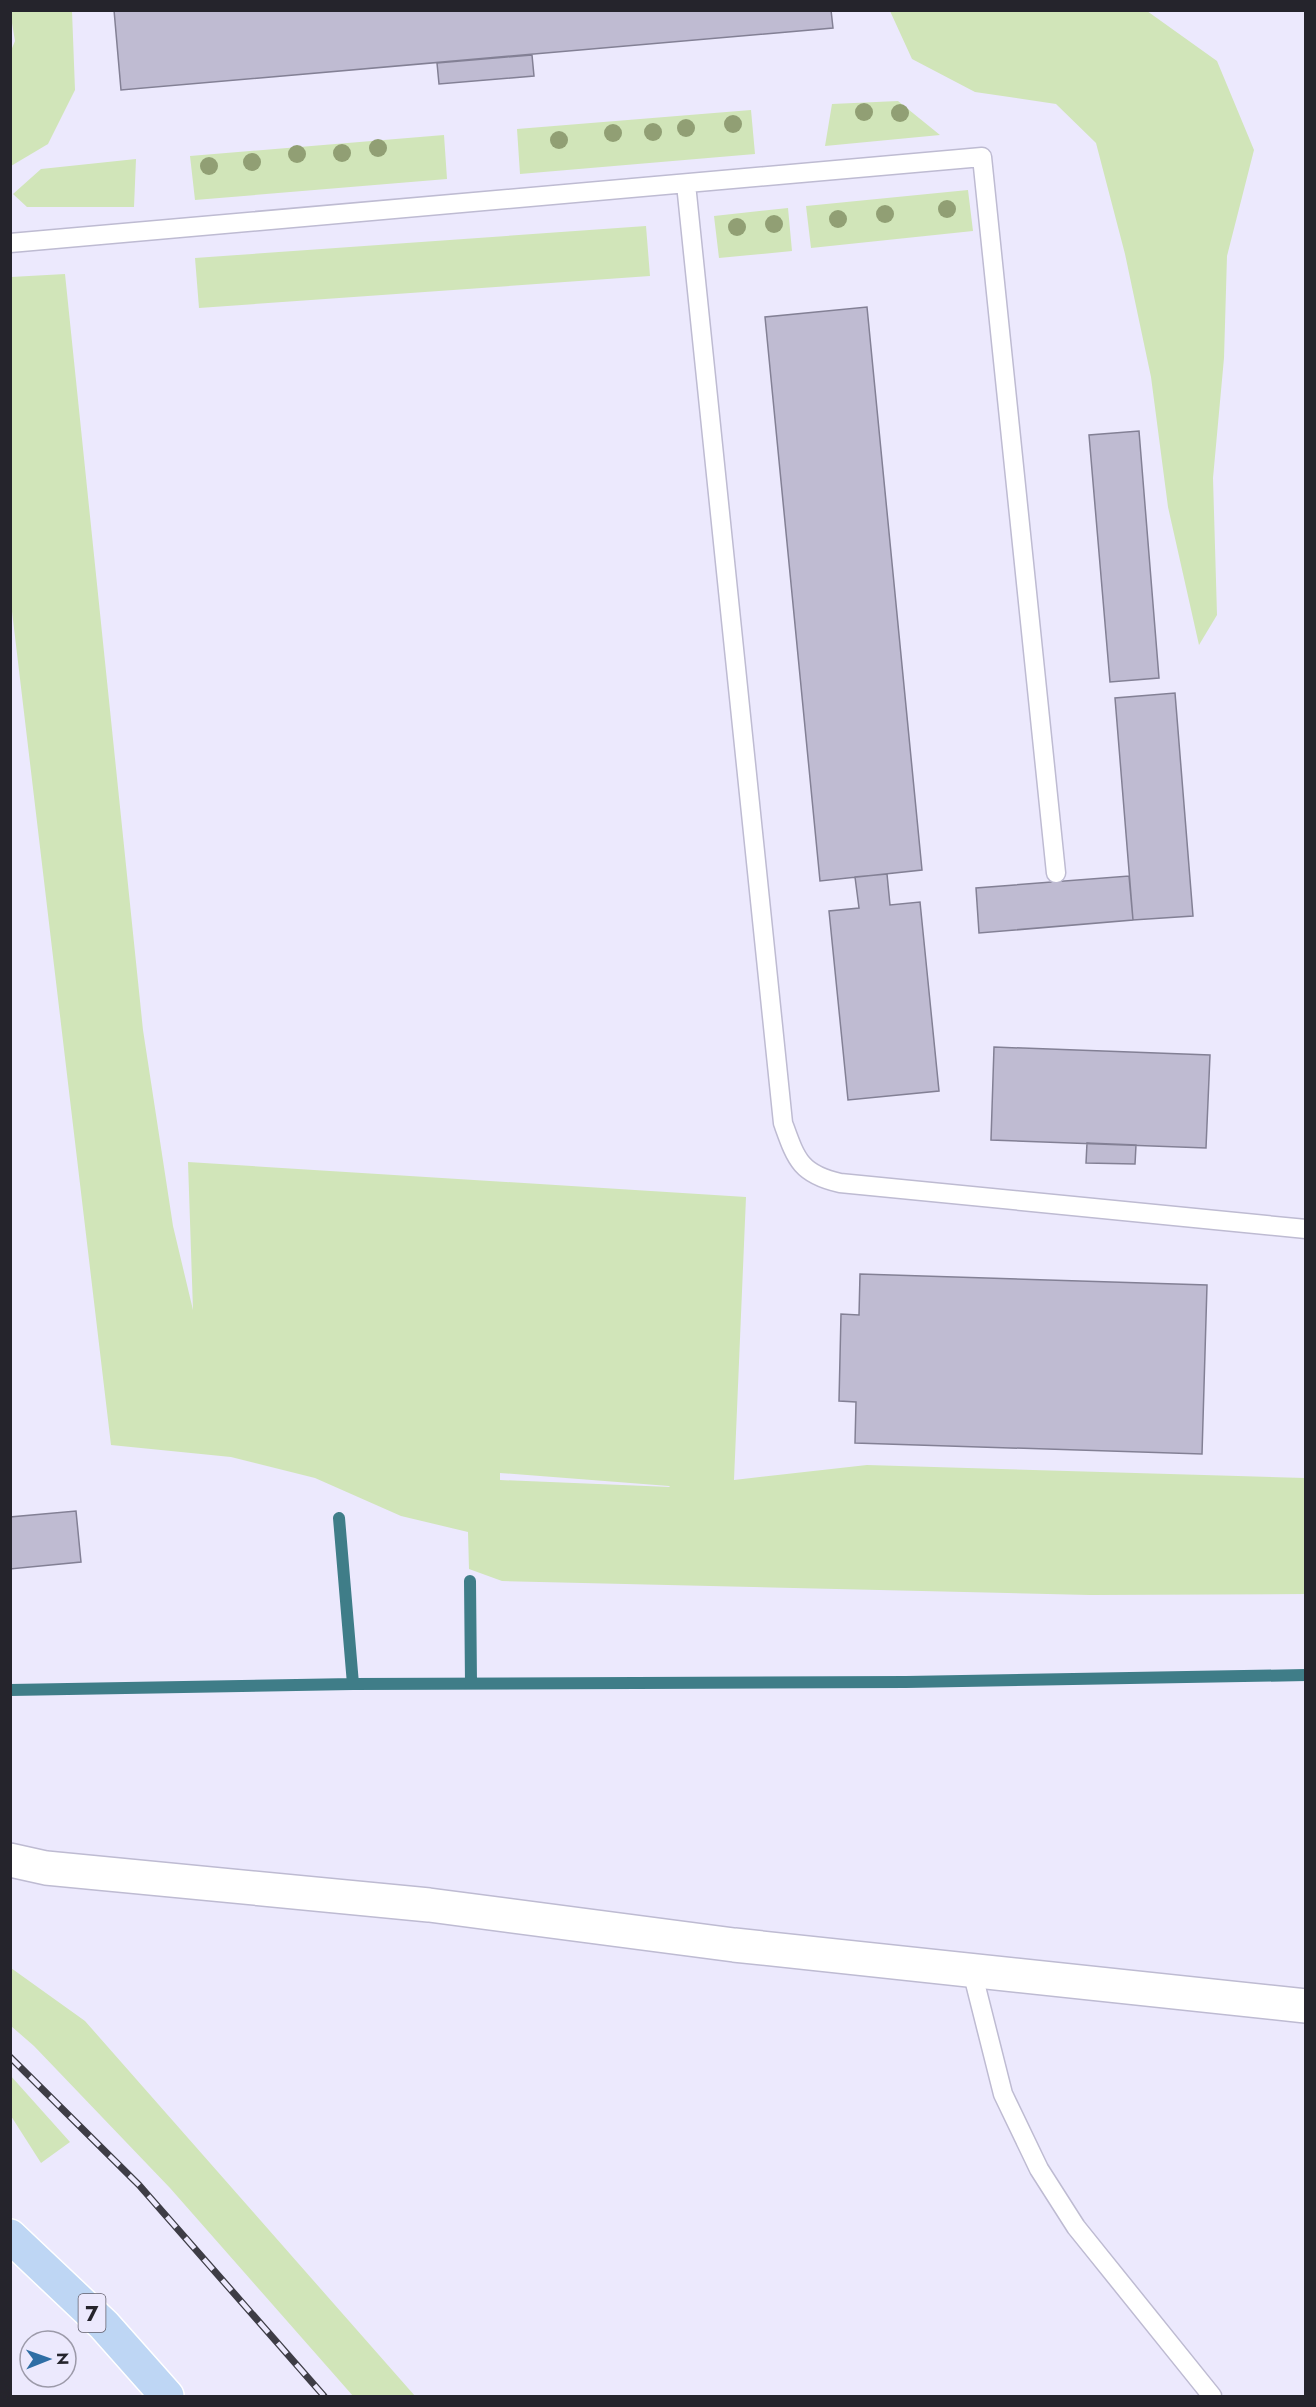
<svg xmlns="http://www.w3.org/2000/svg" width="1316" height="2407" font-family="Jost,sans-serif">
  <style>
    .green { fill: #d1e5b9; fill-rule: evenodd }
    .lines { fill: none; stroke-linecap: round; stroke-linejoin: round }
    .stream { stroke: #3f7d88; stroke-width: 12 }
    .building { fill: #bfbbd2; stroke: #838095; stroke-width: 1.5 }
    .service-casing { stroke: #bebbd2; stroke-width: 21 }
    .minor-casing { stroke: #bebbd2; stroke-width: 36 }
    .trunk-casing { stroke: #fff; stroke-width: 36 }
    .service { stroke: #fff; stroke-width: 18 }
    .minor { stroke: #fff; stroke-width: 33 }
    .trunk { stroke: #bed6f4; stroke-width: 33 }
    .rail-casing { stroke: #3e3d46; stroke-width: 7 }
    .rail { stroke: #ece9fd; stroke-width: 4.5; stroke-dasharray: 14; stroke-linecap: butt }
    .tree { fill: #919f74 }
    .labels { text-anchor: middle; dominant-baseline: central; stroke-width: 5; stroke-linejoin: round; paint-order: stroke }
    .shield { fill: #ece9fd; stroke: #615f6b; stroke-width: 1.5 }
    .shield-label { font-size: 22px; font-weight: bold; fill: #25242c }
  </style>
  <rect width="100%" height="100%" fill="#ece9fd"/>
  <path class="green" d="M10 11H72L75 90 48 144 11 166 10 53 15 41Z
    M890 11H1147L1217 61 1254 150 1227 256 1224 358 1213 478 1217 615 1199 645 1168 507 1151 377 1125 254 1096 143 1056 104 975 92 912 59Z
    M898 101 940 135 825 146 832 104Z
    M751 110 755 154 520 174 517 129Z
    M444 135 447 179 195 200 190 156Z
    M136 159 134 207H27L13 194 41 169Z
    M968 190 973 231 811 248 806 206Z
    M788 208 792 251 719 258 714 216Z
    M646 226 650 276 199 308 195 258Z
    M65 274 143 1030 173 1226 193 1310 188 1162 746 1197 734 1480 867 1465 1305 1478V1594L1090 1595 502 1581 469 1569 468 1532 401 1516 315 1478 231 1457 111 1445 11 603V277ZM500 1473 669 1486 670 1487 500 1480Z
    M11 1968 85 2021 415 2396H353L170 2188 34 2046 11 2026Z
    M10 2075 70 2142 41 2163 11 2116Z"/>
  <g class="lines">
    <path class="stream" d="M339 1518 353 1684
      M470 1581 471 1683
      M10 1690 353 1684 906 1682 1306 1675"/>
  </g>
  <path class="building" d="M114 10H831L833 28 121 90Z
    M532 55 534 76 439 84 437 63Z
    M867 307 922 870 820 881 765 317Z
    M1139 431 1159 678 1110 682 1089 435Z
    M1175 693 1193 916 1133 920 1115 698Z
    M887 874 890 905 920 902 939 1091 848 1100 829 911 859 908 855 877Z
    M1129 876 1133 920 979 933 976 888Z
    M994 1047 1210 1055 1206 1148 991 1140Z
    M1087 1143 1136 1145 1135 1164 1086 1163Z
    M860 1274 1207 1285 1202 1454 855 1443 856 1402 839 1401 841 1314 859 1315Z
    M76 1511 81 1562 10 1569V1517Z"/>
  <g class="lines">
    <defs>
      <path id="service" d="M686 184 783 1123C796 1159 800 1174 840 1183L1306 1229
        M10 243 982 157 1056 873
        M972 1971 1003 2094 1039 2169 1076 2227 1212 2396"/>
      <path id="minor" d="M10 1860 46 1868 429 1905 734 1945 1306 2006"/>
      <path id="trunk" d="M10 2236 104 2325 167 2396"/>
    </defs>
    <use href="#service" class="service-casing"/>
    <use href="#minor" class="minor-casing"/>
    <use href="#trunk" class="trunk-casing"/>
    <use href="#service" class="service"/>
    <use href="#minor" class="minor"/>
    <use href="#trunk" class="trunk"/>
    <defs>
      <path id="rail" d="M10 2057 139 2185 324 2396"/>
    </defs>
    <use href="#rail" class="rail-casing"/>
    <use href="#rail" class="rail"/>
  </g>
  <g class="tree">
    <circle cx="864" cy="112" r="9"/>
    <circle cx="900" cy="113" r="9"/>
    <circle cx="733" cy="124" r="9"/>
    <circle cx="686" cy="128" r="9"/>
    <circle cx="653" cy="132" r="9"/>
    <circle cx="613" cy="133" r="9"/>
    <circle cx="559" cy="140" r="9"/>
    <circle cx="378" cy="148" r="9"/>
    <circle cx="342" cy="153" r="9"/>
    <circle cx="297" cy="154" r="9"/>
    <circle cx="252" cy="162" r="9"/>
    <circle cx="209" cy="166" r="9"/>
    <circle cx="947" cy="209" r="9"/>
    <circle cx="885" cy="214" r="9"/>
    <circle cx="838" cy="219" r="9"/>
    <circle cx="774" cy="224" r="9"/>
    <circle cx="737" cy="227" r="9"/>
  </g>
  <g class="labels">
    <rect class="shield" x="78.5" y="2294" width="27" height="38" rx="4.5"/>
    <g class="shield-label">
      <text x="92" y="2313">7</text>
    </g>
  </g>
  <rect width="1316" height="2407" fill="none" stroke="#25242c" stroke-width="24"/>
  <g transform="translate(48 2359) rotate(89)"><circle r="28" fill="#ece9fd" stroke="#9c9aa9" stroke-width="1.5"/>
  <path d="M0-4.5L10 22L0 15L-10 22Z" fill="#2f6ea5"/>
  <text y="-9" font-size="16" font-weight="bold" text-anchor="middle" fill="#25242c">N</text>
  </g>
</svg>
